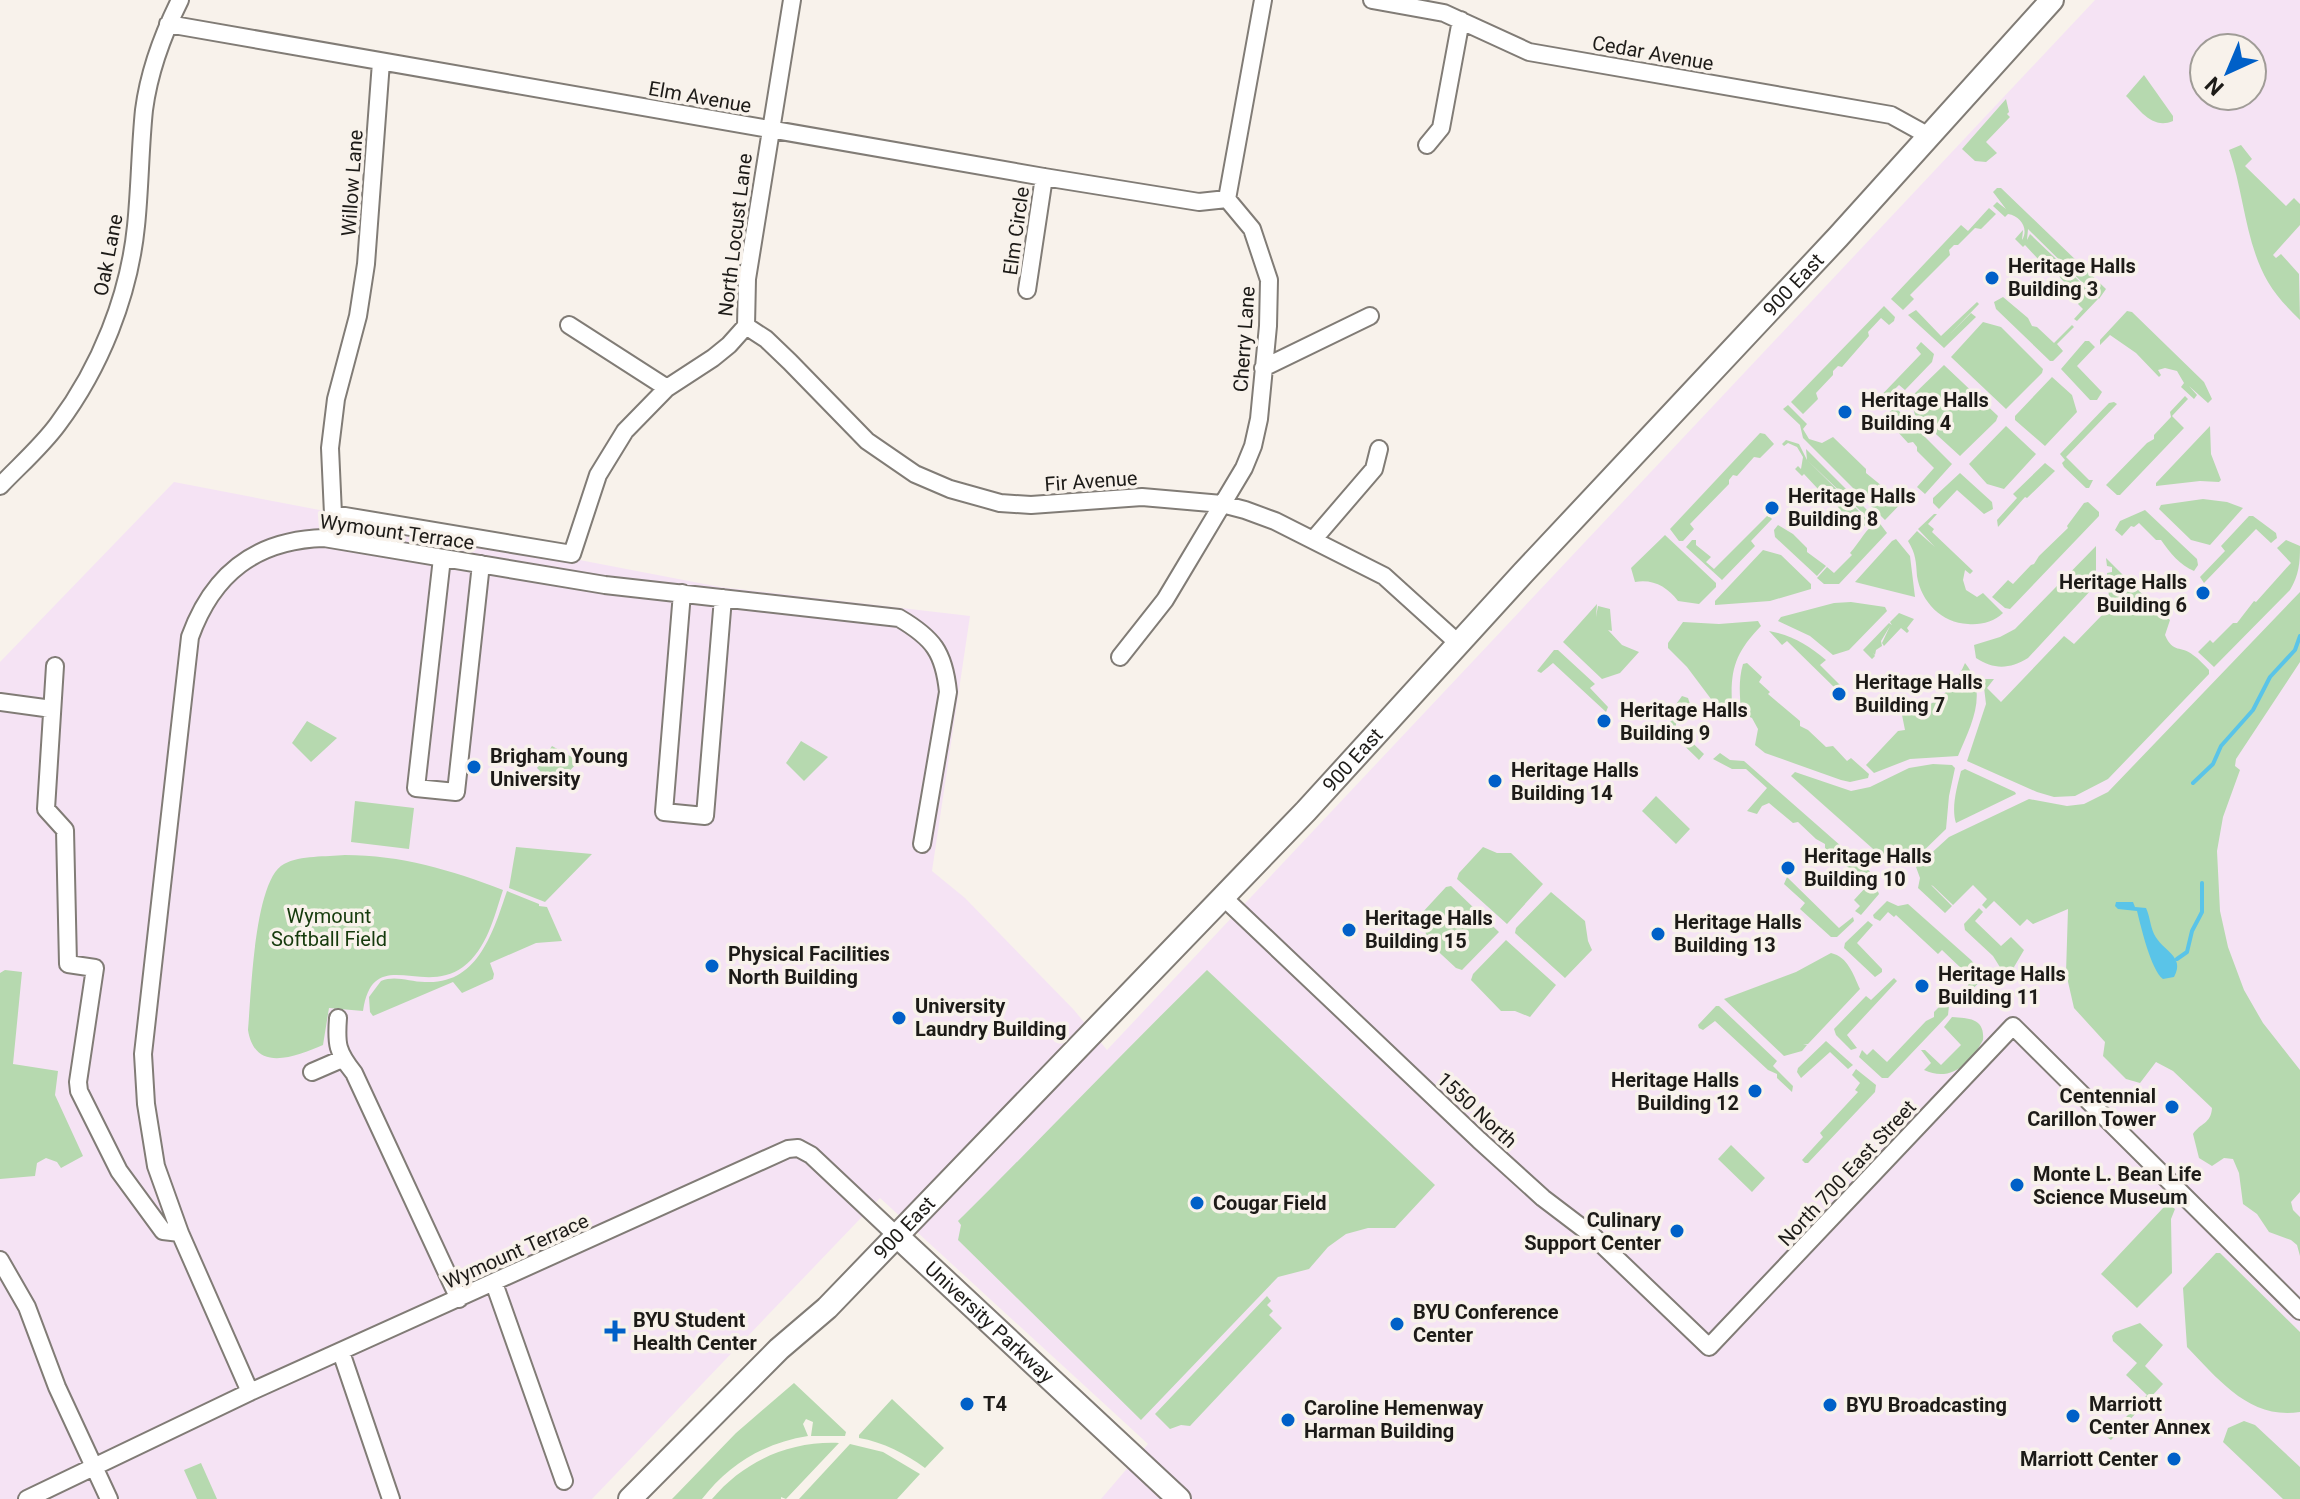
<svg xmlns="http://www.w3.org/2000/svg" width="2300" height="1499" font-family="Roboto,sans-serif">
  <style>
    .education { fill: #f5e3f4; fill-rule: evenodd }
    .green { fill: #b6d9af }
    .water { fill: #5ac4e8 }
    .lines { fill: none; stroke-linecap: round; stroke-linejoin: round }
    .stream { stroke: #5ac4e8; stroke-width: 4 }
    .street-casing { stroke: #817c76; stroke-width: 20 }
    .secondary-casing { stroke: #817c76; stroke-width: 26 }
    .street { stroke: #fff; stroke-width: 16 }
    .secondary { stroke: #fff; stroke-width: 22 }
    .poi-dot { fill: #0060c8; stroke: #f8f2eb; stroke-width: 3 }
    .labels { text-anchor: middle; dominant-baseline: central; stroke-width: 7; stroke-linejoin: round; paint-order: stroke }
    .street-label { font-size: 20px; fill: #1d1b18; stroke: #f8f2eb }
    .poi-label { font-size: 20px; font-weight: bold; fill: #1d1b18; stroke: #f8f2eb; text-anchor: start }
    .park-label { font-size: 20px; fill: #153a0c; stroke: #f8f2eb }
  </style>
  <rect width="100%" height="100%" fill="#f8f2eb"/>
  <path class="education" d="M2095 0H2300V1499H1101L1148 1444 880 1198 592 1499H0V662L174 482 720 587 970 616 932 871 965 898 1074 1010 1107 1050ZM2204 48H2252V96H2204Z"/>
  <path class="green" d="M2144 75 2173 116V121C2152 130 2139 109 2126 96Z
    M2006 99 2009 112 2007 114 2010 117 1986 142 1997 153 1986 162 1975 161 1962 149Z
    M2241 145 2252 159 2245 166 2286 206 2294 198 2300 204V225L2273 255 2276 258 2281 254 2299 274 2300 320C2288 308 2276 296 2268 282 2245 243 2244 192 2229 150Z
    M1997 188H2001L2106 289 2099 299 2028 229 2027 240 2030 234 2098 299 2077 321 2074 319 2083 309 2078 304 2080 301 2058 275H2053L2025 245 2023 247 2015 239 2023 230 2022 240C2029 229 2021 216 2008 214L2005 217 1993 206 1997 202 2006 209 1993 192Z
    M1989 208 1996 214 1981 229 1975 228 1958 245H1954L1949 250 1950 255 1910 295 1914 299 1903 310 1891 299 1961 225 1968 231Z
    M2003 297 2028 318 2032 326 2037 327 2054 343 2072 325 2074 327 2057 344 2063 351 2053 361H2050L1996 309 1994 302Z
    M1977 302 1979 304 1950 334 1971 313 1976 317 1944 348 1908 315 1916 310 1941 336Z
    M1884 306 1895 317 1894 321 1889 325 1881 318 1868 332 1869 336 1842 367 1838 366 1833 371V375L1816 393 1818 399 1803 414 1791 402Z
    M2127 311 2132 312 2204 382 2212 399 2208 403 2189 386 2197 395 2194 399 2181 387 2184 383 2177 371 2165 368 2158 370 2161 375 2159 377 2136 353 2110 335 2100 345V340Z
    M1983 322 2001 327 2043 369 2042 373 2006 409 1951 357Z
    M2085 341H2089L2095 347 2077 366 2102 392 2097 400H2090L2061 369Z
    M1921 342 1934 354 1932 362 1905 390 1899 385 1874 409 1871 406 1921 354 1916 348Z
    M1944 365 1998 416 1996 421 1960 456 1915 415 1910 398Z
    M2052 377 2072 395 2077 412 2045 446 2015 420V416Z
    M2185 396 2188 399 2172 416 2184 428 2120 495H2117L2106 485 2147 443 2154 439V435L2171 417 2170 412Z
    M2114 402 2117 404 2066 457 2089 480H2093L2089 488H2086L2064 467 2062 463 2065 460 2060 454 2109 403Z
    M1788 405 1807 424 1803 429 1809 439 1822 443 1833 437 1866 469V473L1893 495 1895 493 1901 498 1909 491 1911 493 1885 520 1803 438 1800 425 1783 409Z
    M1893 409 1898 410 1952 464 1925 494 1917 487 1934 468 1917 451V447L1913 442 1908 443 1886 419V415Z
    M2006 426 2036 454 2004 489 1987 484 1969 464Z
    M2210 426 2211 454 2221 480 2219 482 2200 481 2156 486V483Z
    M1760 433 1765 434 1774 444 1760 458 1754 457 1737 476 1733 475 1729 480V484L1690 524 1694 529 1683 541H1679L1670 529Z
    M1786 440 1799 444 1807 460 1806 449 1870 513V520L1807 460 1869 521 1859 531 1842 514 1837 505 1832 504 1804 474 1802 476 1795 469 1798 466 1801 469 1803 457 1797 447 1788 443 1784 446 1782 444Z
    M2045 463 2055 471 2027 498 2025 497 1998 527 1997 520 2017 498 2013 494Z
    M1960 473 1992 502 1993 509 1984 514 1957 490 1939 509 1933 503V498Z
    M2203 499 2227 502 2243 508 2210 545 2191 540 2159 509 2161 505Z
    M2088 502 2099 512V516L2010 609 2005 608 1992 597 2008 580 2013 584 2031 565 2034 564 2039 556 2068 528 2067 526 2084 503Z
    M2145 510 2197 559 2198 565 2194 571C2180 565 2170 553 2161 540H2156L2139 523 2134 527 2131 526 2122 536 2115 530 2120 521Z
    M1934 514H1937L1928 524 1934 529 1932 532 1973 571 1970 574 1965 570 1963 580 1966 590 1977 597 1983 593 2003 613C1994 622 1981 625 1968 624 1942 623 1921 602 1917 576 1916 562 1916 554 1908 541L1917 531 1935 547 1918 529Z
    M1768 515 1772 519 1751 541 1755 546 1722 580 1686 547 1692 540H1696V545L1711 557 1706 562 1714 569Z
    M2249 516H2253L2276 533 2277 538 2271 543 2256 529 2204 583 2200 577 2225 551 2221 546Z
    M1878 521 1887 533 1839 584H1824L1817 578 1827 567 1834 573 1852 555 1850 553C1860 542 1866 528 1878 521Z
    M1778 525 1793 534 1807 548V552L1826 566 1817 576 1775 537 1774 530Z
    M1665 535 1716 583V587L1699 604 1678 601C1667 587 1654 579 1635 582L1631 568Z
    M1896 539 1910 556 1915 597 1855 582 1892 541Z
    M2286 540 2300 546C2300 563 2299 575 2290 590L2214 667 2198 652 2210 640 2213 643 2233 623H2237L2254 601 2256 602 2291 563 2277 548Z
    M2096 546V578L2092 589 2028 658C2010 669 1994 670 1976 658L1974 645 2000 637 2015 629Z
    M1763 550 1781 555 1811 584V589L1770 601 1715 605V601Z
    M2106 558 2128 580V584L2137 589 2170 620 2165 635C2173 654 2181 645 2193 655 2199 659 2204 665 2209 670V674L2108 779 2075 796 2054 797 2037 792 1967 761 1986 704 1983 679H1994L1987 688 2001 702 2064 636 2074 644 2103 614 2095 606V602L2097 600 2098 607 2110 610 2107 573 2112 572V567L2107 566Z
    M2300 592V662L2236 759 2235 766 2240 770 2223 817 2217 851 2220 911 2228 947 2244 990 2263 1023 2300 1070V1192L2291 1202 2293 1210 2300 1217V1256L2297 1245 2291 1240 2269 1232 2257 1214 2243 1204 2239 1173 2233 1159 2224 1158 2212 1166 2199 1158 2193 1134C2200 1123 2211 1124 2212 1108L2173 1071 2156 1062 2140 1083 2126 1079 2103 1056 2105 1042 2074 1008 2066 973 2068 909 2033 924 2027 919 2020 926 1994 901 1986 909 1982 905 1987 899 1973 885 1953 905 1933 886 1931 885 1952 906 1945 913 1918 888 1920 878 1916 867 1949 837 2029 799 2067 806 2084 804 2108 792Z
    M1851 602 1885 607 1887 611 1849 650 1833 655 1810 636 1778 621 1781 617 1834 603Z
    M1597 604 1596 617 1598 606 1610 609 1612 631 1608 630 1622 645 1639 652 1620 673 1602 679 1563 642Z
    M1899 613 1914 619 1907 628 1909 631 1907 633 1901 628 1884 646 1882 643 1890 626 1881 641 1882 646 1876 650 1875 655 1873 653 1875 656 1872 659 1863 650 1889 623 1892 625 1890 622Z
    M1758 621 1761 626C1736 652 1730 668 1732 705L1720 711 1687 667 1668 648V643L1683 622 1719 624Z
    M1769 631C1792 635 1808 645 1826 660L1820 665 1841 686V690L1839 692 1787 641 1782 645Z
    M1554 650H1558L1595 684 1590 688 1608 707 1606 712 1553 663 1541 673 1537 671Z
    M1747 663 1762 677 1759 682 1770 692 1768 694 1800 721V726L1808 730 1826 747 1833 746 1847 761 1851 758 1869 774 1868 778 1850 782 1841 780 1765 753 1755 745 1758 729 1752 718 1741 713C1740 696 1738 681 1743 664Z
    M1965 663C1989 693 1971 725 1958 756L1910 759 1874 773 1866 765 1898 731 1905 730 1902 715C1933 707 1952 693 1965 663Z
    M1682 696 1688 698 1691 707 1676 723V727L1704 754 1699 760 1665 727 1675 717 1671 711Z
    M307 721 337 738 311 762 292 743Z
    M801 741 828 757 804 781 786 763Z
    M552 746 579 761 555 786 537 768Z
    M1720 753 1730 760 1744 761 1874 875V882L1879 894 1861 915 1855 911 1860 906 1854 900 1866 887 1857 875 1825 848V844L1816 839 1798 822 1793 823 1769 803 1762 806 1757 814 1747 811 1767 788 1746 769H1732L1713 759Z
    M1933 764 1952 765 1955 768 1949 796 1946 829 1911 863 1898 860 1890 864 1791 776 1795 772 1851 791 1870 787 1909 768Z
    M1965 769 2015 792 2016 794 1956 823C1951 808 1957 787 1961 771Z
    M1656 796 1690 829 1676 844 1642 811Z
    M355 801 414 808 409 849 351 842Z
    M516 847 592 854 545 902 509 888Z
    M1483 847 1497 853H1511L1543 884 1507 924 1457 879 1459 873Z
    M345 855C401 855 451 870 503 890 494 917 487 949 463 967 422 997 373 944 363 1011L329 1008 323 1045C296 1056 255 1074 248 1030 251 996 254 879 284 864 301 855 326 857 345 855Z
    M1787 877 1839 928 1853 917 1854 921 1837 937H1831L1800 909 1805 903 1784 884Z
    M1451 886 1499 932 1462 970 1456 968 1428 942 1421 914 1446 887Z
    M507 891 539 904V906L547 907 562 941 536 943 490 963 494 974 493 979 462 993 453 982 373 1016 370 1012 369 997 381 981C396 975 409 982 425 982 478 985 493 932 507 891Z
    M1551 892 1585 921 1588 941 1592 950 1565 978 1515 933 1516 928Z
    M1887 901 1898 906 1908 904 1971 960 1983 974V978L1960 1003H1956L1955 996C1967 992 1974 980 1967 968L1964 971 1942 950 1938 954 1896 915 1894 917 1888 912 1880 921 1874 918 1873 915Z
    M1979 908 1983 912 1975 921 2001 946 2011 937 2024 950 2014 967 2016 978 2008 980 1993 956 1965 930 1964 924Z
    M1868 921 1873 925 1857 943 1882 969V972L1875 977 1844 948 1845 943Z
    M1506 940 1556 985 1530 1017 1515 1011H1501L1471 980 1473 974Z
    M1831 953C1848 957 1853 974 1860 989L1808 1044 1803 1045H1807L1802 1051 1784 1056 1724 999 1796 972Z
    M5 970 22 972 13 1064 58 1071 55 1095 83 1156 61 1168 57 1162 46 1158 37 1163 35 1176 0 1179V973Z
    M1207 970 1435 1185 1395 1228H1368L1346 1234 1328 1247 1309 1269 1278 1277 1141 1420 958 1240 961 1225 958 1221C1042 1138 1123 1052 1207 970Z
    M1894 978 1897 981 1847 1035 1857 1048 1851 1050 1836 1035 1834 1029 1866 996 1871 1000Z
    M1950 996 1948 1015 1888 1078H1882L1859 1057 1862 1050 1867 1055 1873 1049 1887 1062 1926 1021 1934 1017V1012Z
    M1716 1006H1719L1777 1061 1773 1066 1793 1086 1792 1092 1777 1078V1074L1768 1070 1715 1021 1703 1030 1699 1028 1698 1025Z
    M1952 1017C1970 1018 1985 1019 1983 1040 1971 1063 1951 1083 1924 1070L1931 1063 1921 1050H1925L1941 1065 1961 1045 1944 1027Z
    M1826 1041 1853 1065 1848 1069 1830 1052 1801 1078 1797 1072 1798 1068Z
    M1856 1069 1876 1085 1875 1092 1808 1163H1805L1802 1160 1823 1137 1820 1133 1858 1092 1855 1090 1860 1083 1852 1075Z
    M1731 1145 1765 1178 1752 1192 1718 1159Z
    M2170 1205 2175 1209 2171 1219 2172 1273 2137 1308 2101 1274 2164 1207Z
    M2216 1253H2220L2300 1332V1412C2250 1420 2219 1380 2187 1347L2183 1288Z
    M1267 1296 1271 1301 1267 1305 1273 1311 1269 1315 1282 1328 1190 1426 1181 1425 1170 1429 1155 1414Z
    M2140 1323 2163 1345 2145 1366 2163 1384 2111 1440 2107 1437 2147 1395 2126 1375 2137 1363 2113 1341 2112 1336 2115 1332Z
    M794 1383 846 1432 845 1436H811L813 1422 806 1419 803 1424 808 1436C764 1443 729 1464 702 1499H672L736 1433Z
    M892 1399 944 1448 925 1468C906 1454 883 1442 859 1438V1435Z
    M2244 1421 2255 1425 2300 1467V1499H2283L2223 1442 2228 1428Z
    M839 1443 786 1499 781 1497V1499H712C744 1461 789 1441 839 1443Z
    M850 1444 883 1452 920 1474 897 1499H799Z
    M201 1463 217 1499H197L184 1470Z"/>
  <path class="water" d="M2116 902H2133L2135 907 2146 908C2150 917 2150 925 2154 934 2162 951 2186 956 2174 977L2163 979C2151 970 2141 927 2137 911L2118 909 2115 906Z"/>
  <g class="lines">
    <path class="stream" d="M2193 783 2213 764 2221 746 2253 710 2270 677 2295 650 2300 636
      M2177 959 2187 952 2192 931 2202 912V883"/>
    <defs>
      <path id="street" d="M1372 0 1444 13 1529 52 1891 115 1929 136
        M168 24 1044 177 1199 202 1227 199
        M381 62 366 264 358 316 336 399 330 448 333 514 572 554 598 475 625 431 667 388 713 358 729 345 746 326 747 279 792 0
        M1427 145 1441 128 1461 20
        M1027 290 1044 177
        M569 325 667 388
        M746 326 766 339 790 362 867 441 915 474 950 489 1000 503 1031 505 1142 497 1222 504 1245 510 1275 521 1384 576 1458 643
        M1263 368 1370 316
        M0 486C19 466 42 446 58 424 100 368 129 296 136 226 140 188 140 149 144 110 149 72 163 34 180 0
        M1313 540 1374 469 1379 449
        M442 558 416 788 456 792 481 564
        M682 593 664 812 705 816 723 598
        M1120 657 1165 600 1244 468 1253 446 1259 419 1268 326 1269 280 1252 229 1227 199 1263 0
        M55 666 46 809 65 830 68 964 95 968 78 1082 79 1091 119 1171 163 1231 180 1233
        M0 702 52 709
        M1223 897 1479 1140 1543 1198 1593 1236 1709 1347 2013 1026 2300 1311
        M338 1018C336 1044 337 1052 354 1073L459 1299
        M312 1072 342 1059
        M0 1260 27 1307 57 1387 109 1499
        M494 1283 564 1481
        M341 1352 391 1499
        M250 1392 180 1233 156 1166 146 1104 143 1054 190 637C213 573 256 540 324 538L605 585 899 618C933 638 944 652 948 692L922 844
        M27 1499 250 1392 788 1149 798 1148 811 1155 896 1235"/>
      <g id="secondary">
        <path id="s1" d="M896 1235 1179 1499"/>
        <path id="s2" d="M630 1499 779 1349 827 1308 1306 811 1523 573 1838 237 2052 0"/>
      </g>
    </defs>
    <use href="#street" class="street-casing"/>
    <use href="#secondary" class="secondary-casing"/>
    <use href="#street" class="street"/>
    <use href="#secondary" class="secondary"/>
  </g>
  <g class="poi-dot">
    <circle cx="1992" cy="278" r="8"/>
    <circle cx="1845" cy="412" r="8"/>
    <circle cx="1772" cy="508" r="8"/>
    <circle cx="2203" cy="593" r="8"/>
    <circle cx="1839" cy="694" r="8"/>
    <circle cx="1604" cy="721" r="8"/>
    <circle cx="474" cy="767" r="8"/>
    <circle cx="1495" cy="781" r="8"/>
    <circle cx="1788" cy="868" r="8"/>
    <circle cx="1349" cy="930" r="8"/>
    <circle cx="1658" cy="934" r="8"/>
    <circle cx="712" cy="966" r="8"/>
    <circle cx="1922" cy="986" r="8"/>
    <circle cx="899" cy="1018" r="8"/>
    <circle cx="1755" cy="1091" r="8"/>
    <circle cx="2172" cy="1107" r="8"/>
    <circle cx="2017" cy="1185" r="8"/>
    <circle cx="1197" cy="1203" r="8"/>
    <circle cx="1677" cy="1231" r="8"/>
    <circle cx="1397" cy="1324" r="8"/>
    <path d="M611 1319h8v8h8v8h-8v8h-8v-8h-8v-8h8z"/>
    <circle cx="967" cy="1404" r="8"/>
    <circle cx="1830" cy="1405" r="8"/>
    <circle cx="2073" cy="1416" r="8"/>
    <circle cx="1288" cy="1420" r="8"/>
    <circle cx="2174" cy="1459" r="8"/>
  </g>
  <g class="labels">
    <g class="street-label">
      <text transform="translate(1653 53) rotate(10)">Cedar Avenue</text>
      <text transform="translate(700 97) rotate(10)">Elm Avenue</text>
      <text transform="translate(352 183) rotate(-86)">Willow Lane</text>
      <text transform="translate(1016 231) rotate(-82)">Elm Circle</text>
      <text transform="translate(735 235) rotate(-83)">North Locust Lane</text>
      <text transform="translate(108 255) rotate(-79)">Oak Lane</text>
      <text stroke="none"><textPath href="#s2" startOffset="1682">900 East</textPath></text>
      <text transform="translate(1244 339) rotate(-86)">Cherry Lane</text>
      <text transform="translate(1091 481) rotate(-4)">Fir Avenue</text>
      <text transform="translate(397 532) rotate(8)">Wymount Terrace</text>
      <text stroke="none"><textPath href="#s2" startOffset="1034">900 East</textPath></text>
      <text transform="translate(1477 1110) rotate(43)">1550 North</text>
      <text transform="translate(1847 1173) rotate(-47)">North 700 East Street</text>
      <text stroke="none"><textPath href="#s2" startOffset="386">900 East</textPath></text>
      <text transform="translate(516 1251) rotate(-24)">Wymount Terrace</text>
      <text stroke="none"><textPath href="#s1" startOffset="128">University Parkway</textPath></text>
    </g>
    <g class="poi-label">
      <text x="2008" y="266">Heritage Halls<tspan x="2008" dy="23">Building 3</tspan></text>
      <text x="1861" y="400">Heritage Halls<tspan x="1861" dy="23">Building 4</tspan></text>
      <text x="1788" y="496">Heritage Halls<tspan x="1788" dy="23">Building 8</tspan></text>
      <text x="2187" y="582" text-anchor="end">Heritage Halls<tspan x="2187" dy="23">Building 6</tspan></text>
      <text x="1855" y="682">Heritage Halls<tspan x="1855" dy="23">Building 7</tspan></text>
      <text x="1620" y="710">Heritage Halls<tspan x="1620" dy="23">Building 9</tspan></text>
      <text x="490" y="756">Brigham Young<tspan x="490" dy="23">University</tspan></text>
      <text x="1511" y="770">Heritage Halls<tspan x="1511" dy="23">Building 14</tspan></text>
      <text x="1804" y="856">Heritage Halls<tspan x="1804" dy="23">Building 10</tspan></text>
      <text x="1365" y="918">Heritage Halls<tspan x="1365" dy="23">Building 15</tspan></text>
      <text x="1674" y="922">Heritage Halls<tspan x="1674" dy="23">Building 13</tspan></text>
      <text x="728" y="954">Physical Facilities<tspan x="728" dy="23">North Building</tspan></text>
      <text x="1938" y="974">Heritage Halls<tspan x="1938" dy="23">Building 11</tspan></text>
      <text x="915" y="1006">University<tspan x="915" dy="23">Laundry Building</tspan></text>
      <text x="1739" y="1080" text-anchor="end">Heritage Halls<tspan x="1739" dy="23">Building 12</tspan></text>
      <text x="2156" y="1096" text-anchor="end">Centennial<tspan x="2156" dy="23">Carillon Tower</tspan></text>
      <text x="2033" y="1174">Monte L. Bean Life<tspan x="2033" dy="23">Science Museum</tspan></text>
      <text x="1213" y="1203">Cougar Field</text>
      <text x="1661" y="1220" text-anchor="end">Culinary<tspan x="1661" dy="23">Support Center</tspan></text>
      <text x="1413" y="1312">BYU Conference<tspan x="1413" dy="23">Center</tspan></text>
      <text x="633" y="1320">BYU Student<tspan x="633" dy="23">Health Center</tspan></text>
      <text x="983" y="1404">T4</text>
      <text x="2089" y="1404">Marriott<tspan x="2089" dy="23">Center Annex</tspan></text>
      <text x="1846" y="1405">BYU Broadcasting</text>
      <text x="1304" y="1408">Caroline Hemenway<tspan x="1304" dy="23">Harman Building</tspan></text>
      <text x="2158" y="1459" text-anchor="end">Marriott Center</text>
    </g>
    <g class="park-label">
      <text x="329" y="916">Wymount<tspan x="329" dy="23">Softball Field</tspan></text>
    </g>
  </g>
  <g transform="translate(2228 72) rotate(224)"><circle r="38" fill="#f8f2eb" stroke="#a09c97" stroke-width="2"/>
  <path d="M0-6L14 30L0 20L-14 30Z" fill="#0060c8"/>
  <text y="-12" font-size="22" font-weight="bold" text-anchor="middle" fill="#1d1b18">N</text>
  </g>
</svg>
